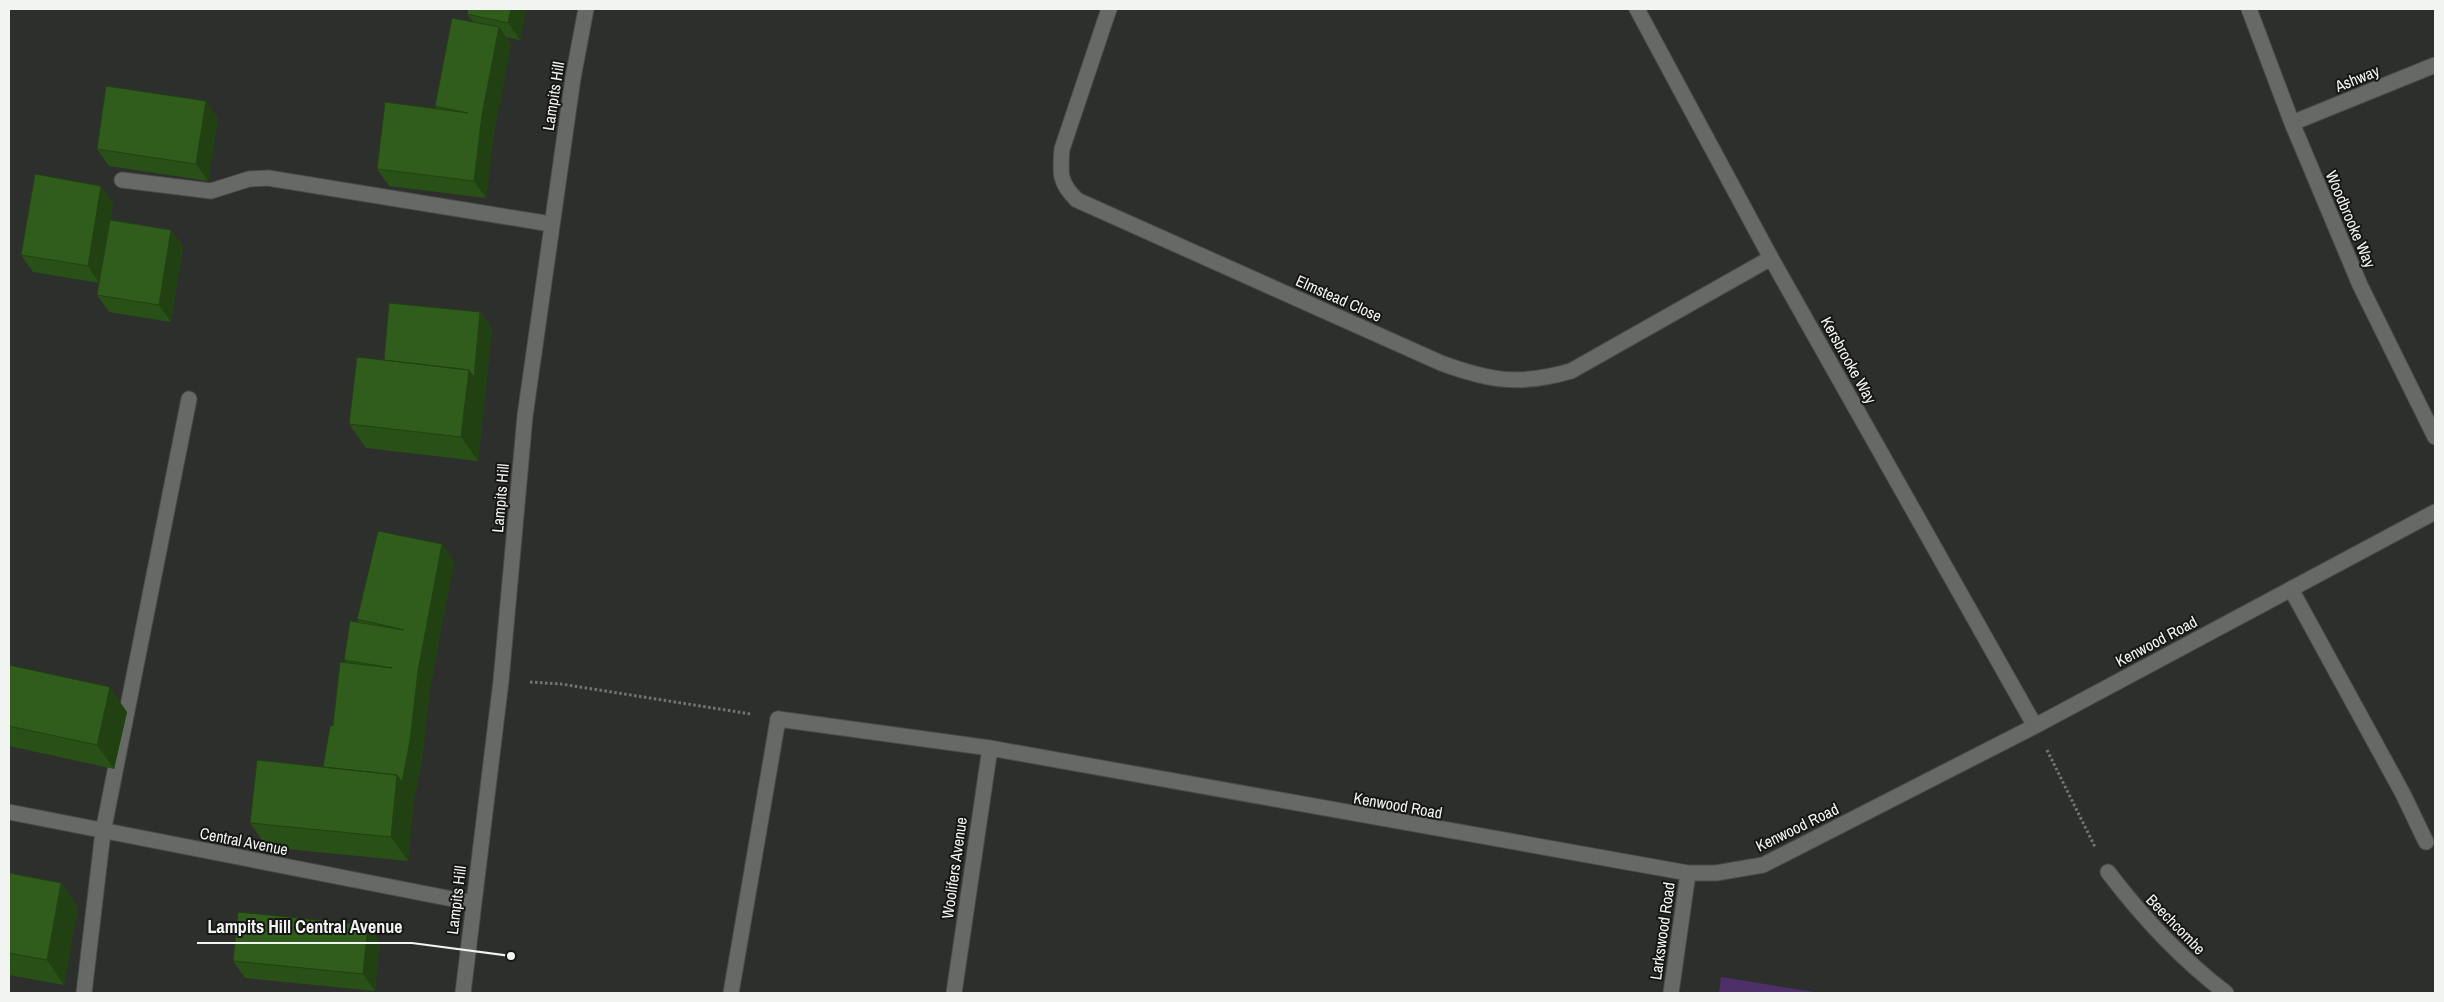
<svg xmlns="http://www.w3.org/2000/svg" width="2444" height="1002" font-family="'Archivo Narrow',sans-serif">
  <style>
    .green { fill: #4e3069 }
    .lines { fill: none; stroke-linecap: round; stroke-linejoin: round }
    .lane-casing { stroke: #4a4c4a; stroke-width: 17 }
    .street-casing { stroke: #4a4c4a; stroke-width: 17 }
    .secondary-casing { stroke: #4a4c4a; stroke-width: 17 }
    .path { stroke: #737573; stroke-width: 3; stroke-dasharray: 2.5 2.5; stroke-linecap: butt }
    .lane { stroke: #676966; stroke-width: 15 }
    .street { stroke: #676966; stroke-width: 15 }
    .secondary { stroke: #676966; stroke-width: 15 }
    .wall { fill: #295017 }
    .shaded-wall { fill: #224113 }
    .building { fill: #305d1b; stroke: #224113 }
    .labels { text-anchor: middle; dominant-baseline: central; stroke-width: 4; stroke-linejoin: round; paint-order: stroke }
    .street-label { font-size: 16px; fill: #f2f4f2; stroke: #161715 }
    .leader { fill: none; stroke: #f2f4f2; stroke-width: 2 }
    .callout-dot { fill: #f2f4f2; stroke: #161715; stroke-width: 2 }
    .callout-label { font-size: 18px; text-anchor: middle; font-weight: bold; fill: #f2f4f2; stroke: #161715; stroke-width: 4; stroke-linejoin: round; paint-order: stroke }
  </style>
  <rect width="100%" height="100%" fill="#2d2f2c"/>
  <path class="green" d="M1721 977 1820 993H1719Z"/>
  <g class="lines">
    <defs>
      <path id="lane" d="M122 180 211 191 249 179 268 178 551 224
        M2291 589 2403 794 2426 842
        M84 993 103 832 189 399
        M731 993 778 719"/>
      <path id="street" d="M1109 9 1062 149C1060 173 1059 183 1077 200L1441 363C1490 381 1519 386 1571 371L1771 258
        M1637 9 1771 258 2035 726
        M2249 9 2292 123 2360 285 2435 437
        M2292 123 2435 65
        M778 719 990 748 1688 873H1716L1763 865 2035 726 2435 512
        M9 812 473 903
        M2108 872C2143 918 2180 958 2226 993
        M954 993 990 748
        M1671 993 1688 873"/>
      <path id="secondary" d="M463 993 501 681 525 416 573 78 586 9"/>
    </defs>
    <use href="#lane" class="lane-casing"/>
    <use href="#street" class="street-casing"/>
    <use href="#secondary" class="secondary-casing"/>
    <path class="path" d="M530 682 561 684 751 714
      M2047 750 2095 847"/>
    <use href="#lane" class="lane"/>
    <use href="#street" class="street"/>
    <use href="#secondary" class="secondary"/>
  </g>
  <path class="wall" d="M468 9H526L520 40 506 37 511 44 494 132 486 198 389 186 377 169 437 109 435 106 473 22 467 14Z
    M218 118 208 181 109 166 97 149Z
    M101 186 113 203 110 220 171 230 183 247 171 322 109 312 97 295 99 283 33 272 21 255Z
    M480 312 492 329 478 461 366 448 349 424 384 360Z
    M442 544 454 561 430 688 422 759 414 799 408 861 267 847 250 823 323 767 346 662 344 660 359 623 357 619Z
    M9 665 127 712 114 769 9 746Z
    M9 873 61 883 78 907 64 985 9 975Z
    M380 942 375 991 245 978 233 961Z"/>
  <path class="shaded-wall" d="M511 9H526L520 40 508 23Z
    M499 27 511 44 494 132 486 198 474 181 482 115Z
    M206 101 218 118 208 181 196 164Z
    M101 186 113 203 99 283 88 266Z
    M171 230 183 247 171 322 159 305Z
    M480 312 492 329 478 461 461 437 469 370Z
    M442 544 454 561 430 688 422 759 414 799 408 861 391 837 397 775Z
    M110 687 127 712 114 769 97 745Z
    M61 883 78 907 64 985 47 960Z
    M368 925 380 942 375 991 363 974Z"/>
  <path class="building" d="M468 9H511L508 23 467 14Z
    M452 18 499 27 482 115 474 181 377 169 385 102 468 113 435 106Z
    M106 86 206 101 196 164 97 149Z
    M35 174 101 186 88 266 21 255Z
    M110 220 171 230 159 305 97 295Z
    M389 303 480 312 474 377 469 370 384 360Z
    M357 357 469 370 461 437 349 424Z
    M378 531 442 544 418 671 410 741 402 782 397 775 323 767 330 726H333L340 662 392 668 344 660 350 621 404 630 357 619Z
    M9 665 110 687 97 745 9 726Z
    M257 760 397 775 391 837 250 823Z
    M9 873 61 883 47 960 9 953Z
    M238 912 368 925 363 974 233 961Z"/>
  <g class="labels">
    <g class="street-label">
      <text transform="translate(2357 78) rotate(-22)">Ashway</text>
      <text transform="translate(553 96) rotate(-81)">Lampits Hill</text>
      <text transform="translate(2351 219) rotate(67)">Woodbrooke Way</text>
      <text transform="translate(1339 298) rotate(24)">Elmstead Close</text>
      <text transform="translate(1849 360) rotate(61)">Kersbrooke Way</text>
      <text transform="translate(500 498) rotate(-85)">Lampits Hill</text>
      <text transform="translate(2156 641) rotate(-28)">Kenwood Road</text>
      <text transform="translate(1398 805) rotate(10)">Kenwood Road</text>
      <text transform="translate(1797 827) rotate(-26)">Kenwood Road</text>
      <text transform="translate(244 841) rotate(11)">Central Avenue</text>
      <text transform="translate(954 868) rotate(-82)">Woolifers Avenue</text>
      <text transform="translate(456 900) rotate(-83)">Lampits Hill</text>
      <text transform="translate(2176 924) rotate(46)">Beechcombe</text>
      <text transform="translate(1662 931) rotate(-82)">Larkswood Road</text>
    </g>
  </g>
  <path class="leader" d="M511 956L412 943H197"/>
  <circle class="callout-dot" cx="511" cy="956" r="5"/>
  <g class="callout-label">
    <text x="305" y="933">Lampits Hill Central Avenue</text>
  </g>
  <rect width="2444" height="1002" fill="none" stroke="#f2f4f2" stroke-width="20"/>
</svg>
